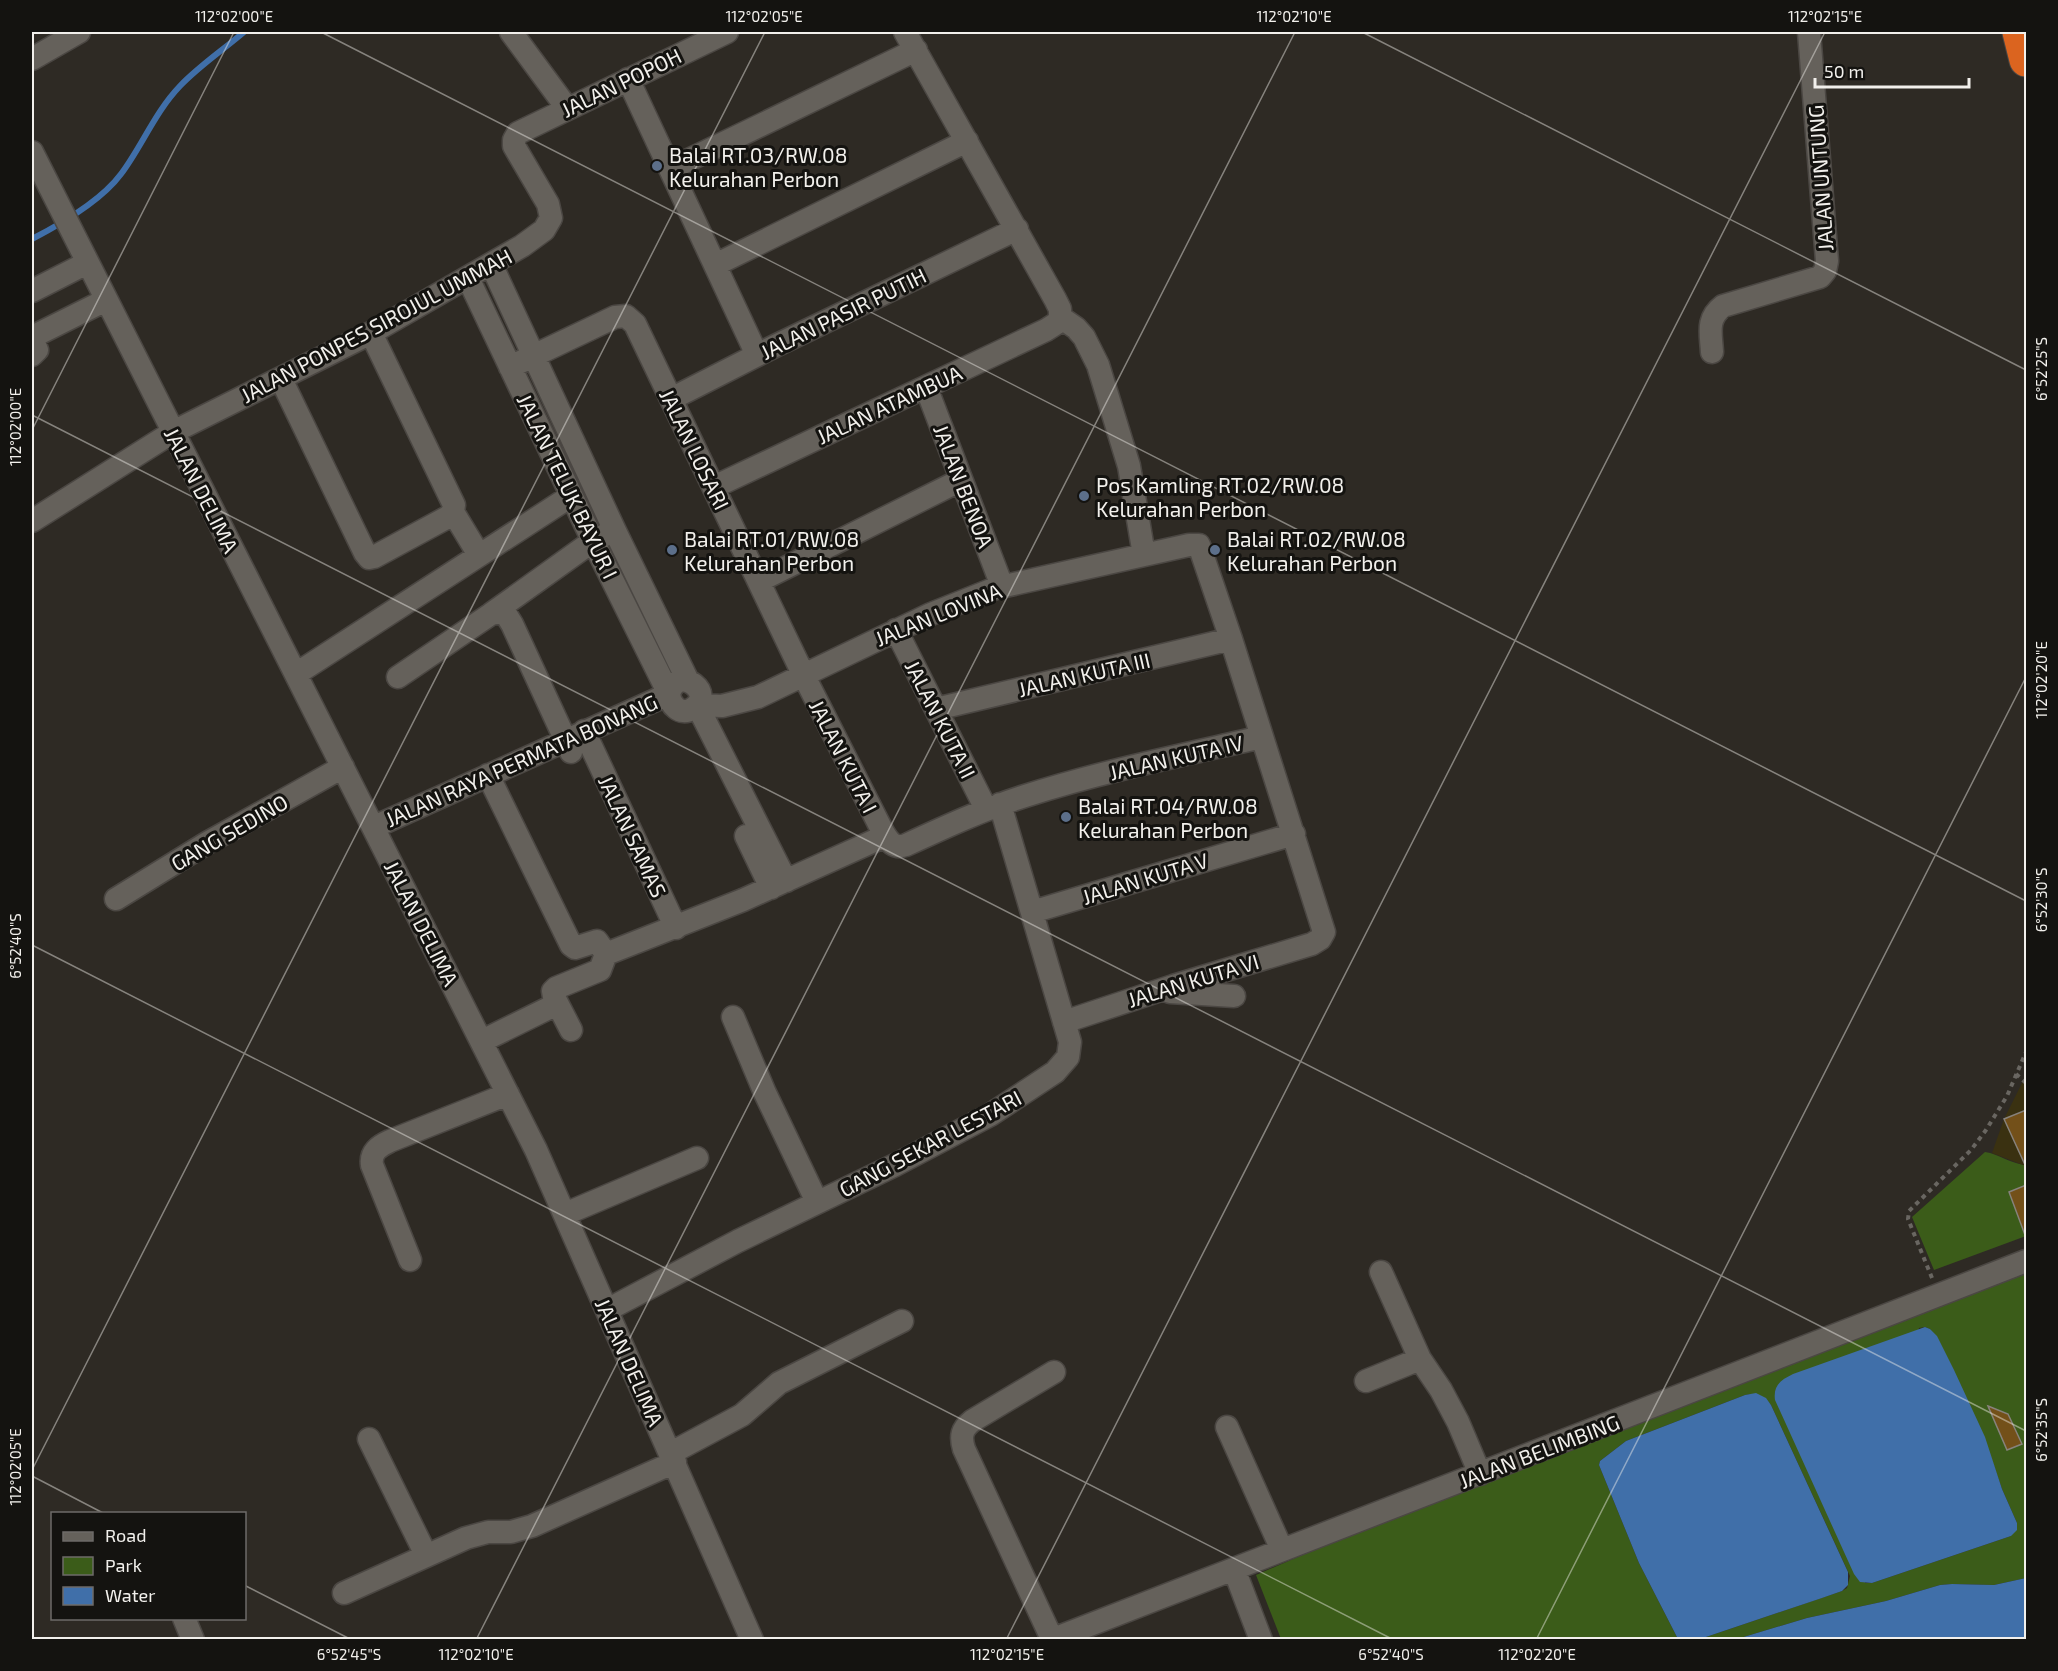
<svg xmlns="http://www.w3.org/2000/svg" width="2058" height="1671" font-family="'Exo 2',sans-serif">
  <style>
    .green { fill: #3b5c19; fill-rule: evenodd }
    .sand { fill: #3a3111 }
    .water { fill: #406fa9 }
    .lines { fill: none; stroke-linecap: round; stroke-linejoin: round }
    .stream { stroke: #406fa9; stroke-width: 6 }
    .building { fill: #735019; stroke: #87827c; stroke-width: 1.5 }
    .minor-casing { stroke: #4b4743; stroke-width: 25 }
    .highway-casing { stroke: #4b4743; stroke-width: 35 }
    .path { stroke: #696661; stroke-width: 4; stroke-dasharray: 4.5 4.5; stroke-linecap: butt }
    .minor { stroke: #65615b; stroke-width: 22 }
    .highway { stroke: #db641f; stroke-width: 33 }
    .ticks { fill: none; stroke: #f2f0ec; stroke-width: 1.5; stroke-opacity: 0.45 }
    .service-dot { fill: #5c6f8a; stroke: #141310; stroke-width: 2 }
    .labels { text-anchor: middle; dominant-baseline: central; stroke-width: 6; stroke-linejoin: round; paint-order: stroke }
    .street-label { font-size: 21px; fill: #f2f0ec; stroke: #141310 }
    .poi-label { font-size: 21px; fill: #f2f0ec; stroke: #141310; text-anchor: start }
    .neatline { fill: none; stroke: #f2f0ec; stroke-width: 2 }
    .ticks-label { font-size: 15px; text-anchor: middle; fill: #f2f0ec }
  </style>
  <rect width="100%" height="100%" fill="#2e2a24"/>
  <path class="green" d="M1985 1152C1999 1154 2011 1164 2026 1165V1236L1934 1270 1912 1217Z
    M2026 1272V1578L1994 1585 1952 1584 1940 1585 1886 1601 1807 1618 1737 1639H1700L1842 1591 1847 1588 1850 1576 1771 1405C1763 1395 1757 1393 1745 1395L1626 1441 1600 1461 1599 1465 1639 1563 1678 1639H1281L1256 1575 1360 1530ZM1925 1327 1930 1329 1984 1437 2002 1489 2017 1523 2011 1536 1872 1583H1865L1919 1328Z"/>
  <path class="sand" d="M2026 1075V1165H2023L1992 1153 2004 1119Z"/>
  <path class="water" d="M1925 1327 1930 1329 1937 1336 1954 1370 1985 1437 2002 1489 2017 1523V1530L2011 1536 1872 1583 1860 1582 1854 1574 1775 1400C1773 1385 1781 1380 1793 1374Z
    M1756 1393 1766 1398 1771 1405 1848 1572V1585L1842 1591 1822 1598 1700 1639H1678L1639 1563 1599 1465 1600 1461 1626 1441 1745 1395Z
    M2026 1578V1639H1737L1807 1618 1886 1601 1940 1585 1952 1584 1994 1585Z"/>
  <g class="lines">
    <path class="stream" d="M32 239C61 224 101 201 121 174 142 146 155 112 180 86 199 66 223 50 244 32"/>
  </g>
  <path class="building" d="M2026 1110V1167L2004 1119Z
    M2026 1185V1234L2025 1235 2009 1192Z
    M1988 1406 2008 1414 2022 1444 2007 1450Z"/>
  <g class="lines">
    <defs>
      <path id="minor" d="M511 32 567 108
        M905 32 1055 299 1060 309V317
        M32 59 79 32
        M628 79 757 355
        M32 152 536 1150 752 1640
        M670 169 916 50
        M491 264 615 531 688 681
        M715 265 967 141
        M468 278 593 541 669 694C670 705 680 716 692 709 718 695 678 662 669 694
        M32 291 87 263
        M1060 317 1076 328 1084 337 1098 365 1129 466 1144 555
        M1712 352C1711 333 1706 319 1723 306L1820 277 1825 271 1827 261 1809 32
        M32 355 37 350 33 340 36 335 106 300
        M510 367 615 317 626 316 635 324 804 676 883 832C889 842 894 849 906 845 945 827 984 809 1025 796 1103 771 1183 755 1262 737
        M281 379 365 553 369 558 374 557 448 517 453 512 454 505 371 333
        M926 387 1002 586
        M671 399 775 346 1017 229
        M714 487 1046 330 1057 323 1060 317
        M453 512 479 555
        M32 521 173 432 371 333 522 246 544 230 551 218 548 204 514 146V140L518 133 727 32
        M759 581 961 480
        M491 614 593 541 605 535
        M896 630 986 809
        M296 674 571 496
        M398 677 491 614 501 612 507 616 512 624 571 752
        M936 709 1231 639
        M584 731 676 928
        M488 775 571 945 575 948 597 941 606 954 743 900 885 836
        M374 827 669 694
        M746 836 771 888
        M786 881 697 705 722 706 758 697 931 614 996 588 1189 545H1199L1231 639 1324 932 1320 939 1312 944 1173 986 1064 1022
        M116 899 207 843 343 767
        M1032 912 1294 834
        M1170 992 1234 996
        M733 1017 765 1093 817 1202
        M571 1030 554 997 553 991 556 988 600 970 606 954
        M482 1041 557 1004
        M565 1214 697 1158
        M410 1260 372 1165C370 1152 379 1146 390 1141L508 1094
        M1381 1272 1420 1359 1441 1390 1458 1422 1480 1474
        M607 1310 738 1241 895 1165 990 1115 1055 1072 1068 1057 1070 1042 1000 804
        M1366 1381 1420 1359
        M1227 1427 1282 1550
        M369 1439 426 1555
        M671 1453 742 1415 779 1383 902 1321
        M1234 1569 1261 1640
        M344 1593 466 1538 488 1532H511L532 1526 675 1462
        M184 1618 193 1640
        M1052 1639 964 1449C960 1436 962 1429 972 1421L1054 1372
        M1051 1640 2026 1261"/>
      <path id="highway" d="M2019 32 2026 60"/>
    </defs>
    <use href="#minor" class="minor-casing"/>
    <use href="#highway" class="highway-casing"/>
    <path class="path" d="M2016 1074 2026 1083
      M1932 1278 1908 1219 1909 1211 1971 1150 1986 1130 2007 1096 2026 1052"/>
    <use href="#minor" class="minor"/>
    <use href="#highway" class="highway"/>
  </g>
  <path class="ticks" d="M321 32 2026 901M1362 32 2026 370M32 415 2026 1431M32 430 234 32M32 945 1394 1640M32 1470 765 32M32 1476 105 1514M244 1585 352 1640M476 1640 1295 32M1006 1640 1825 32M1536 1640 2026 677"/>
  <g class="service-dot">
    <circle cx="657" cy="166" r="6"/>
    <circle cx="1084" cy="496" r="6"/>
    <circle cx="672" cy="550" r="6"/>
    <circle cx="1215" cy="550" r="6"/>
    <circle cx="1066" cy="817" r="6"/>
  </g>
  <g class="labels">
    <g class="street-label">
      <text transform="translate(621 82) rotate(-26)">JALAN POPOH</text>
      <text transform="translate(1820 178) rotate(-94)">JALAN UNTUNG</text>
      <text transform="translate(843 313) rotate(-26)">JALAN PASIR PUTIH</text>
      <text transform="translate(376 325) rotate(-28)">JALAN PONPES SIROJUL UMMAH</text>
      <text transform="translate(889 404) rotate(-25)">JALAN ATAMBUA</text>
      <text transform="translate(695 449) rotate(64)">JALAN LOSARI</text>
      <text transform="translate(568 486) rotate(64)">JALAN TELUK BAYUR I</text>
      <text transform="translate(964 486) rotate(69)">JALAN BENOA</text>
      <text transform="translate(202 490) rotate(63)">JALAN DELIMA</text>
      <text transform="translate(938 614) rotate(-22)">JALAN LOVINA</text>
      <text transform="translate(1084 674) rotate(-13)">JALAN KUTA III</text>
      <text transform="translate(941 719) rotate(63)">JALAN KUTA II</text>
      <text transform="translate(844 756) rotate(63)">JALAN KUTA I</text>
      <text transform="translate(1176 757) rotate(-13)">JALAN KUTA IV</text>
      <text transform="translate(521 760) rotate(-24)">JALAN RAYA PERMATA BONANG</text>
      <text transform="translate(229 832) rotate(-30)">GANG SEDINO</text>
      <text transform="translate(633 836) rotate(65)">JALAN SAMAS</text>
      <text transform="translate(1145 878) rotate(-17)">JALAN KUTA V</text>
      <text transform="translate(422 923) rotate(63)">JALAN DELIMA</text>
      <text transform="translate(1193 980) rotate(-17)">JALAN KUTA VI</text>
      <text transform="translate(930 1143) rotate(-28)">GANG SEKAR LESTARI</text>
      <text transform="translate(630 1362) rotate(66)">JALAN DELIMA</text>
      <text transform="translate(1539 1451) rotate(-21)">JALAN BELIMBING</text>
    </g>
    <g class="poi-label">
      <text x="669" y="154">Balai RT.03/RW.08<tspan x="669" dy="24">Kelurahan Perbon</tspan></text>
      <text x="1096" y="484">Pos Kamling RT.02/RW.08<tspan x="1096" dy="24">Kelurahan Perbon</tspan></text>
      <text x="684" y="538">Balai RT.01/RW.08<tspan x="684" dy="24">Kelurahan Perbon</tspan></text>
      <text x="1227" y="538">Balai RT.02/RW.08<tspan x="1227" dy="24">Kelurahan Perbon</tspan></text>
      <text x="1078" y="805">Balai RT.04/RW.08<tspan x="1078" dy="24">Kelurahan Perbon</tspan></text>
    </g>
  </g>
  <rect width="2058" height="1671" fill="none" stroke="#141310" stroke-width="66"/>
  <rect x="51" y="1512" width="195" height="108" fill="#141310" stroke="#6d6b68" stroke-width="1.5"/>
  <rect x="63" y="1532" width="30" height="9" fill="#65615b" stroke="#6d6b68" stroke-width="1.5"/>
  <text x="105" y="1542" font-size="18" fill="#f2f0ec">Road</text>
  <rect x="63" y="1557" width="30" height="18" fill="#3b5c19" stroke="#6d6b68" stroke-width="1.5"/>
  <text x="105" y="1572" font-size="18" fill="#f2f0ec">Park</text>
  <rect x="63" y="1587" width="30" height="18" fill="#406fa9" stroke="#6d6b68" stroke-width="1.5"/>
  <text x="105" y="1602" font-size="18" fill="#f2f0ec">Water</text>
  <path d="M1815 78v9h154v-9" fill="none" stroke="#f2f0ec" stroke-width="3"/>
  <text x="1824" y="78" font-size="18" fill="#f2f0ec" stroke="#141310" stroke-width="4.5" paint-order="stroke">50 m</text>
  <rect x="33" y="33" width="1992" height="1605" class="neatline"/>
  <g class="ticks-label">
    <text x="234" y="22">112°02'00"E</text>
    <text x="764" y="22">112°02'05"E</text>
    <text x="1294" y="22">112°02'10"E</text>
    <text x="1825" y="22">112°02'15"E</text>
    <text transform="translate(2042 369) rotate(-90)" y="5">6°52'25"S</text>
    <text transform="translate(16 427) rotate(-90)" y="5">112°02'00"E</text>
    <text transform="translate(2042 680) rotate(-90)" y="5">112°02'20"E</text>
    <text transform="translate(2042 900) rotate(-90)" y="5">6°52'30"S</text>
    <text transform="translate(16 946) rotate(-90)" y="5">6°52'40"S</text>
    <text transform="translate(2042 1430) rotate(-90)" y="5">6°52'35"S</text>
    <text transform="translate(16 1467) rotate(-90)" y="5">112°02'05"E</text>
    <text x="349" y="1660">6°52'45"S</text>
    <text x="476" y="1660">112°02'10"E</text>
    <text x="1007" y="1660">112°02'15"E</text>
    <text x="1391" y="1660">6°52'40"S</text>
    <text x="1537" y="1660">112°02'20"E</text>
  </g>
</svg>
